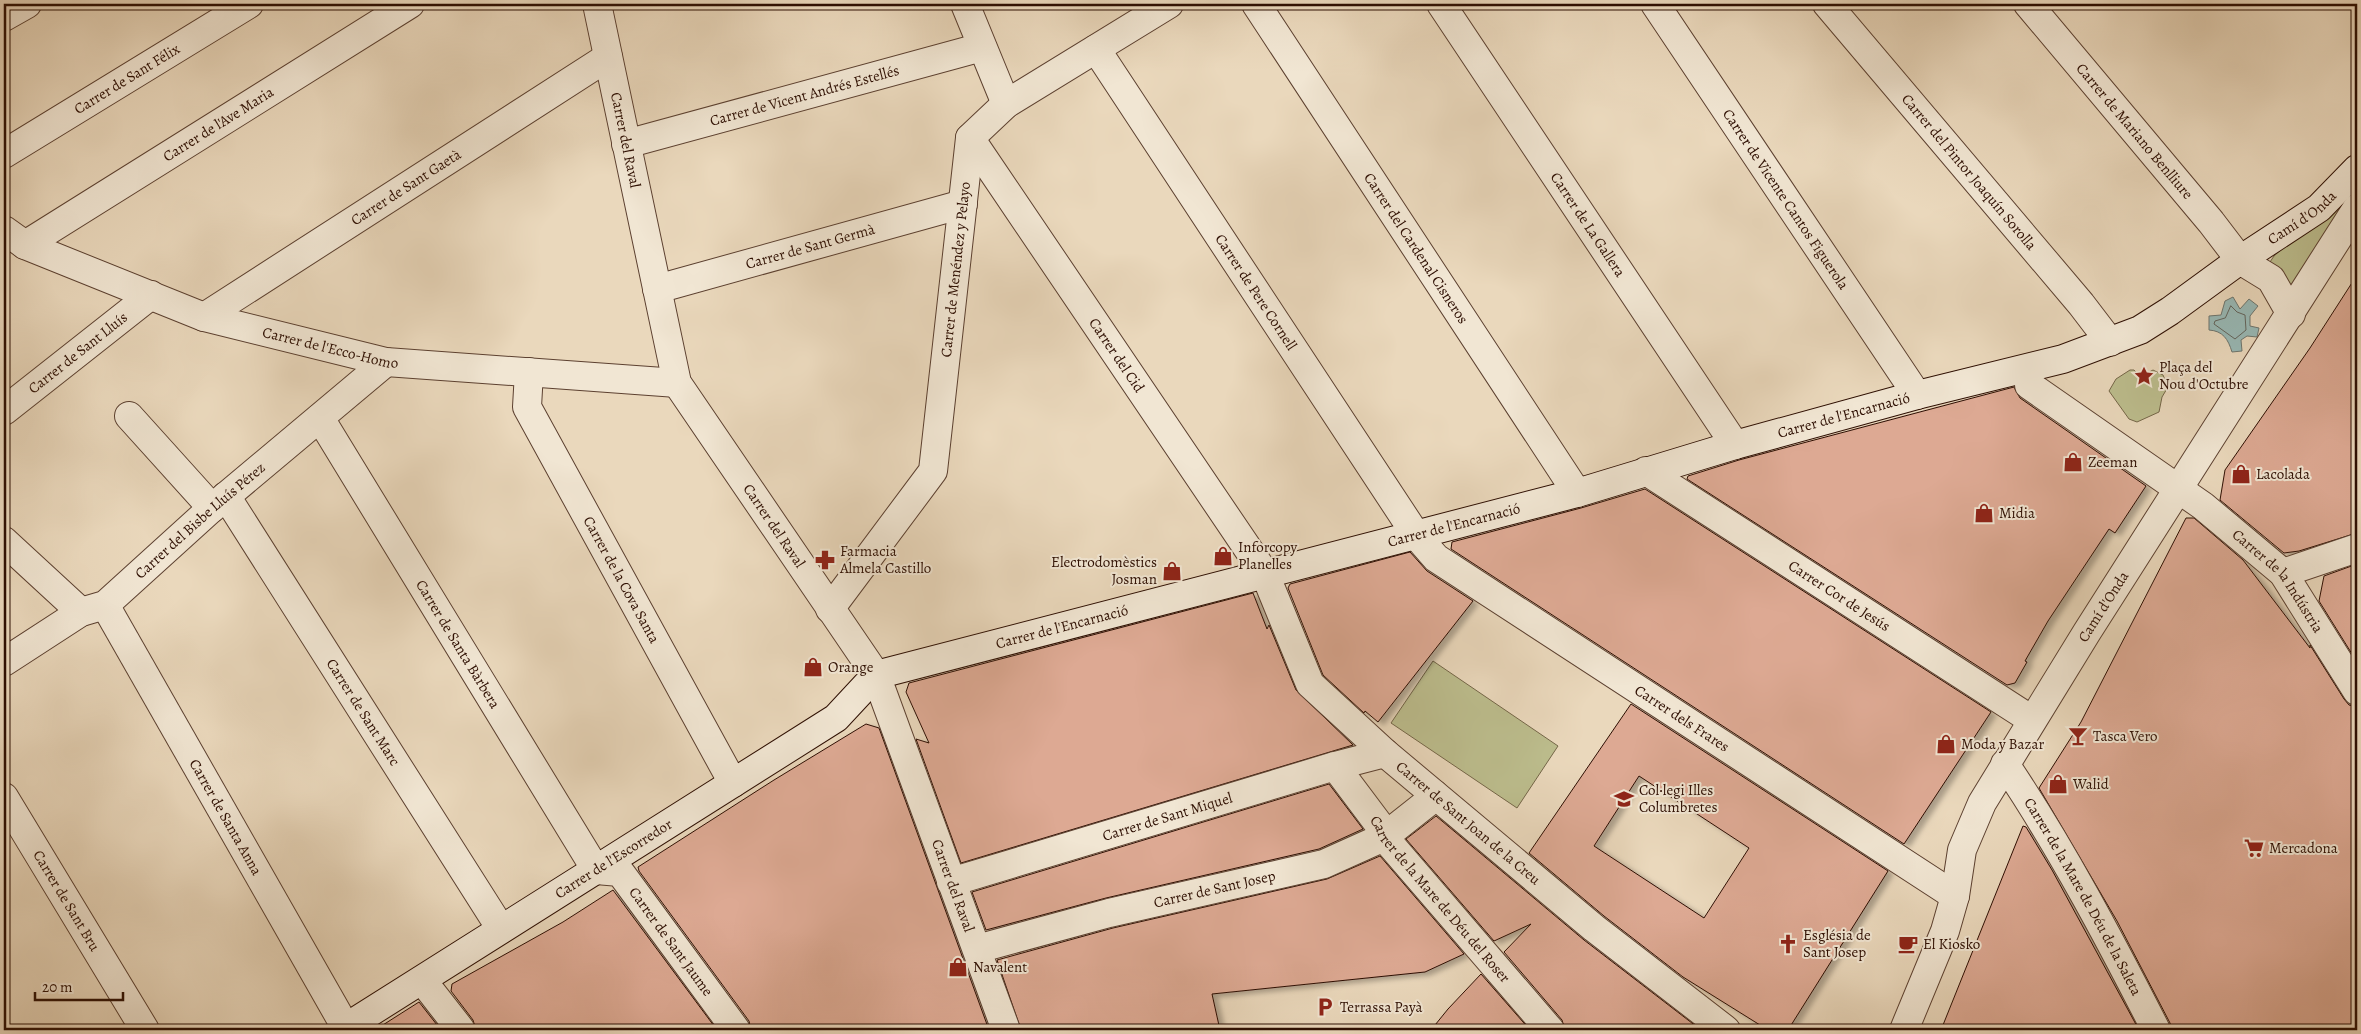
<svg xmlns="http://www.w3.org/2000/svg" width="2361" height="1034" font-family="Alegreya,serif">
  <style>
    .green { fill: #bcbd8d; stroke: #746648 }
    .water { fill: #98b9b6; stroke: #6d756e }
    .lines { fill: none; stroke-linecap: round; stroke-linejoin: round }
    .shore { stroke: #62645c; stroke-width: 1 }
    .building { fill: #dda993; stroke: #2d0e02; fill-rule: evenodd; filter: url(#shadow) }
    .street-casing { stroke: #5c4030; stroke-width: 30 }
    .secondary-casing { stroke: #2d0e02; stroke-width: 30 }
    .street { stroke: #f1e6d3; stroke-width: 28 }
    .secondary { stroke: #f1e6d3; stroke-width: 28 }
    .labels { text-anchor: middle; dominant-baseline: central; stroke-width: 4; stroke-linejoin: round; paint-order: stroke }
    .street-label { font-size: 15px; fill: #2d0e02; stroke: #f1e6d3 }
    .poi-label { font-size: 15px; fill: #2d0e02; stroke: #f1e6d3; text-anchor: start }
  </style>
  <defs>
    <filter id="shadow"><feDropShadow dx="5.5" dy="3" stdDeviation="2.5" flood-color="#0004"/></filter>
  </defs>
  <rect width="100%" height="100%" fill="#ead8bc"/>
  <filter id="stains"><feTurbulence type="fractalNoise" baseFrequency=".004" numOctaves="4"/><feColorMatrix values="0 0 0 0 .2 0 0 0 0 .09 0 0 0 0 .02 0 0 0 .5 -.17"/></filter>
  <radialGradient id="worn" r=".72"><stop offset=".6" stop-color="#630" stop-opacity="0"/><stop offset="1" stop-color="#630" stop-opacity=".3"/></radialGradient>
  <path class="green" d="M2346 192 2353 195 2292 296 2268 265 2274 256Z
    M2130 370H2134L2140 377 2153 370 2163 375 2168 387 2162 397 2159 412 2137 422 2129 419 2109 391 2116 379Z
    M1433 661 1558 746 1517 808 1391 723Z"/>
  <path class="water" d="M2233 297 2240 309 2249 299 2258 306 2250 316V326L2259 328 2257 337 2247 336 2241 340 2242 351 2232 352C2228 339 2223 331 2209 330V316L2221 315 2225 301Z"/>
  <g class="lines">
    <path class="shore" d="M2231 306 2237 312 2245 315 2246 330 2235 339 2214 324 2215 321 2225 318Z"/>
  </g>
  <path class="building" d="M2357 275V533L2299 551 2284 553 2220 500 2225 470 2310 348Z
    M2014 387 2020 398 2146 486 2115 533 2109 529 2048 621 2025 661 2027 662 2015 683 2007 685 1687 479 1688 476 1739 460Z
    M1645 489 1991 712 1904 844 1451 549 1452 542 1581 508Z
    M2186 518H2194L2243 560 2310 648V645L2344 699 2349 705 2357 707V1030H2172L2170 1023 2117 921 2039 788 2081 722Z
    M1410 552 1427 571 1473 601 1378 722 1365 711 1364 713 1323 675 1288 588 1290 584Z
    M2357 564V662L2319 601 2324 576Z
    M1253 593 1267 629 1269 625 1296 690 1353 745 961 863 916 739 929 743 906 692 909 683Z
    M1631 704 1888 871 1788 1030H1768L1683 977 1604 916 1529 853ZM1639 776 1749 848 1704 918 1594 846Z
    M866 724 879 728 989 1030H751L749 1021 639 871 638 867 774 780Z
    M1329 784 1363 829 1319 849 1106 898 986 930 972 892Z
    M1436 816 1584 940 1701 1030H1565L1562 1020 1504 952 1531 924 1494 941 1406 839Z
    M2023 826 2026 827 2052 870 2139 1030H1941Z
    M1380 856 1464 954 1425 972 1212 994 1220 1030H1021L997 960 1113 928 1327 879Z
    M613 890 717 1030H476L473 1020 451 991 452 984 563 922Z
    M1481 974 1530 1030H1431L1448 1009Z
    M419 1002 441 1030H375Z"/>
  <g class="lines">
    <defs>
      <g id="street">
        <path id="s1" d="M597 4 677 383 876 675 1006 1030"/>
        <path d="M965 4 1006 104"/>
        <path id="s2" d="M1256 4 1577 493"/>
        <path id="s3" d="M1441 4 1735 445"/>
        <path id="s4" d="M1655 4 1917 395"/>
        <path id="s5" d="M1827 4 2081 304 2110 342"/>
        <path id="s6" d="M2028 4 2211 222 2240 260 2271 279 2291 314"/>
        <path d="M4 17 27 4"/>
        <path id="s7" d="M1096 49 1416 535 1436 558 1955 896"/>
        <path id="s8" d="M970 138 1265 574 1310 684 1385 753 1594 928 1726 1030"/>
        <path id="s9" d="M626 144 982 47"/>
        <path id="s10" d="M4 154 249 4"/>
        <path id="s11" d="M4 230 25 245 204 317 386 362 677 383"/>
        <path id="s12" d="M25 245 410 4"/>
        <path id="s13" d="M657 289 963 204"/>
        <path id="s14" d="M204 317 608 57"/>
        <path id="s15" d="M2029 369V385L2203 506 2283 573 2357 691"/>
        <path id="s16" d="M529 372 527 407 733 783"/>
        <path id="s17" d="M4 411 151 295"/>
        <path d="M129 416 212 508"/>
        <path id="s18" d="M320 418 596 870 620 872 736 1030"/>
        <path id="s19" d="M1646 471 2032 720"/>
        <path id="s20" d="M226 496 501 929"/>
        <path d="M4 541 81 612"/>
        <path d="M2283 573 2357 548"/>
        <path id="s21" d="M105 605 346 1028"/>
        <path id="s22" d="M830 609 933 471 970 138 1006 104 1169 4"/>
        <path id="s23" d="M4 662 81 612 105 605 212 508 386 362"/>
        <path id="s24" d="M2005 764C2062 849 2110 940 2156 1030"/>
        <path id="s25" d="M1335 766 1380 826 1384 837 1550 1030"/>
        <path id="s26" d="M4 797 145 1030"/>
        <path id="s27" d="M951 882 1335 766 1385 753"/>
        <path id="s28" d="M977 949 1109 913 1324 864 1384 837 1427 803 1434 794"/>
        <path d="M422 980 461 1030"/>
        <path id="s29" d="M1904 1030 1945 931 1955 896 1962 850 1982 803 2087 632 2357 208"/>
      </g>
      <g id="secondary">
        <path id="s30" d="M342 1030 836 718 876 675 1577 493 1735 445 1917 395 2063 359 2140 330 2170 311 2240 260 2319 208 2357 169"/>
      </g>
    </defs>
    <use href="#street" class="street-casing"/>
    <use href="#secondary" class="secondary-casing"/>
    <use href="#street" class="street"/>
    <use href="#secondary" class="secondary"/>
  </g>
  <defs>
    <symbol id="sight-bare" viewBox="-9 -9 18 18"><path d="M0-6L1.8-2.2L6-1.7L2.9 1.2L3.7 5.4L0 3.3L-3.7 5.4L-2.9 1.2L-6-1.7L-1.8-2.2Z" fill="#8f2418" stroke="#f1e6d3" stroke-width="2.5" paint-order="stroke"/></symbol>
    <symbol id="shop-bare" viewBox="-9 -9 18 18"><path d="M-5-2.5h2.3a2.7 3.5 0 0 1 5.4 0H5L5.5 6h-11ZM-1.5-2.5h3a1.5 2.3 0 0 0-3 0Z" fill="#8f2418" stroke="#f1e6d3" stroke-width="2.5" paint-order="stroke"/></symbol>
    <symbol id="pharmacy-bare" viewBox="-9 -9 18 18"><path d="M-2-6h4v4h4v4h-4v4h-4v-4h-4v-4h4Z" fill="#8f2418" stroke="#f1e6d3" stroke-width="2.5" paint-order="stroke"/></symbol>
    <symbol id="bar-bare" viewBox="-9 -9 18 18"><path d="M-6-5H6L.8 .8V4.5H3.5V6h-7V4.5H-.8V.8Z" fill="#8f2418" stroke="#f1e6d3" stroke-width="2.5" paint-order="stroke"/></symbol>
    <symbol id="school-bare" viewBox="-9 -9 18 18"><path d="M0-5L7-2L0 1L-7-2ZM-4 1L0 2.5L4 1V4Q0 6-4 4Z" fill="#8f2418" stroke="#f1e6d3" stroke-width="2.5" paint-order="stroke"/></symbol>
    <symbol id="supermarket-bare" viewBox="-9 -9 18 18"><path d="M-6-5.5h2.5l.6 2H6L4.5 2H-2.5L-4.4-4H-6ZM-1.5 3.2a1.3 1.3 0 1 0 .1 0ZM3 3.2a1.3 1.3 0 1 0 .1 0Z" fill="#8f2418" stroke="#f1e6d3" stroke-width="2.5" paint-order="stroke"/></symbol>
    <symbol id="church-bare" viewBox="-9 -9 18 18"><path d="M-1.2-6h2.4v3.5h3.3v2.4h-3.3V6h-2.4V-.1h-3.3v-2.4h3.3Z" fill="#8f2418" stroke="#f1e6d3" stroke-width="2.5" paint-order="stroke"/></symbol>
    <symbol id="cafe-bare" viewBox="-9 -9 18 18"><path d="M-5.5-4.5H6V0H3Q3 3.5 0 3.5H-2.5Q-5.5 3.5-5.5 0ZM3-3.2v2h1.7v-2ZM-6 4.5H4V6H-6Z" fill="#8f2418" stroke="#f1e6d3" stroke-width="2.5" paint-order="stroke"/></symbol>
    <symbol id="parking-bare" viewBox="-9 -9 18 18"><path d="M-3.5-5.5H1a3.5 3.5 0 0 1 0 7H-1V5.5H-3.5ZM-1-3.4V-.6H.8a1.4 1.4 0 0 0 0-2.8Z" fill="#8f2418" stroke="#f1e6d3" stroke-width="2.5" paint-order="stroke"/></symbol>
  </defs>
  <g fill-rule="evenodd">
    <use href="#sight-bare" x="2130" y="362" width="28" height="28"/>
    <use href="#shop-bare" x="2059" y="448" width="28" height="28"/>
    <use href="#shop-bare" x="2227" y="460" width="28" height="28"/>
    <use href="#shop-bare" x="1970" y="499" width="28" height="28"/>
    <use href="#shop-bare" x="1209" y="542" width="28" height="28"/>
    <use href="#pharmacy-bare" x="811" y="546" width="28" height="28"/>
    <use href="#shop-bare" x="1158" y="557" width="28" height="28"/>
    <use href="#shop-bare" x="799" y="653" width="28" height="28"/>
    <use href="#bar-bare" x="2064" y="722" width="28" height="28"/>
    <use href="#shop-bare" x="1932" y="730" width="28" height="28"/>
    <use href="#shop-bare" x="2044" y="770" width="28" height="28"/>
    <use href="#school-bare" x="1610" y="785" width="28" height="28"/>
    <use href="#supermarket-bare" x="2240" y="834" width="28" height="28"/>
    <use href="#church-bare" x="1774" y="930" width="28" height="28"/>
    <use href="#cafe-bare" x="1894" y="930" width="28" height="28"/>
    <use href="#shop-bare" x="944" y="953" width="28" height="28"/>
    <use href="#parking-bare" x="1311" y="993" width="28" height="28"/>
  </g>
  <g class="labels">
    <g class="street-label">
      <text stroke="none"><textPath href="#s10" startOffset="144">Carrer de Sant Félix</textPath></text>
      <text stroke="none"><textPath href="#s9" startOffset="185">Carrer de Vicent Andrés Estellés</textPath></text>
      <text stroke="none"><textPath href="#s12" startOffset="228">Carrer de l'Ave Maria</textPath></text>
      <text stroke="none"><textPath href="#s6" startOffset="166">Carrer de Mariano Benlliure</textPath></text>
      <text stroke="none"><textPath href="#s1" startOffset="139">Carrer del Raval</textPath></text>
      <text stroke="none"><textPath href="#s5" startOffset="220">Carrer del Pintor Joaquín Sorolla</textPath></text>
      <text stroke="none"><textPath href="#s14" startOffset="240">Carrer de Sant Gaetà</textPath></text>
      <text stroke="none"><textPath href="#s4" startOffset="235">Carrer de Vicente Cantos Figuerola</textPath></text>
      <text stroke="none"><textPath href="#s30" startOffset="2151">Camí d'Onda</textPath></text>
      <text stroke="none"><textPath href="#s3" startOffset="265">Carrer de La Gallera</textPath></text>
      <text stroke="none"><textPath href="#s13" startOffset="159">Carrer de Sant Germà</textPath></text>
      <text stroke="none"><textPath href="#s2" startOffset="292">Carrer del Cardenal Cisneros</textPath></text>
      <text stroke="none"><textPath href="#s22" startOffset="375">Carrer de Menéndez y Pelayo</textPath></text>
      <text stroke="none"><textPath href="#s7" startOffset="291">Carrer de Pere Cornell</textPath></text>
      <text stroke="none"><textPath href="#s11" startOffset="349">Carrer de l'Ecco-Homo</textPath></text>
      <text stroke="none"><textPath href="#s17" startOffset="94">Carrer de Sant Lluís</textPath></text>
      <text stroke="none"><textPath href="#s8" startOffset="262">Carrer del Cid</textPath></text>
      <text stroke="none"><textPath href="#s30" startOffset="1645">Carrer de l'Encarnació</textPath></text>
      <text stroke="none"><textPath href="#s23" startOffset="244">Carrer del Bisbe Lluís Pérez</textPath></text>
      <text stroke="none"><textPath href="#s1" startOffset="560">Carrer del Raval</textPath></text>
      <text stroke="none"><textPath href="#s30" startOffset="1240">Carrer de l'Encarnació</textPath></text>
      <text stroke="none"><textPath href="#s16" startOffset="232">Carrer de la Cova Santa</textPath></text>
      <text stroke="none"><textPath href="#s15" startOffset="335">Carrer de la Indústria</textPath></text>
      <text stroke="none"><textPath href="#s19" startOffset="230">Carrer Cor de Jesús</textPath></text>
      <text stroke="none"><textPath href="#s29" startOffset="472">Camí d'Onda</textPath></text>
      <text stroke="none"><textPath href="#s30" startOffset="835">Carrer de l'Encarnació</textPath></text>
      <text stroke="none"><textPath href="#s18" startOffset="265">Carrer de Santa Bàrbera</textPath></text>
      <text stroke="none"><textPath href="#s20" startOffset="256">Carrer de Sant Marc</textPath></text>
      <text stroke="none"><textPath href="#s7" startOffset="906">Carrer dels Frares</textPath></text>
      <text stroke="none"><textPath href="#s27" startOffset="226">Carrer de Sant Miquel</textPath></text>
      <text stroke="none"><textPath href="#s21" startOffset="244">Carrer de Santa Anna</textPath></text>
      <text stroke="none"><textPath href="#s8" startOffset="856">Carrer de Sant Joan de la Creu</textPath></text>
      <text stroke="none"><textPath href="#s30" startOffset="321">Carrer de l'Escorredor</textPath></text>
      <text stroke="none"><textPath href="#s1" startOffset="965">Carrer del Raval</textPath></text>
      <text stroke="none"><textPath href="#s28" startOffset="245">Carrer de Sant Josep</textPath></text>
      <text stroke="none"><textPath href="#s24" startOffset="154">Carrer de la Mare de Déu de la Saleta</textPath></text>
      <text stroke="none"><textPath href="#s25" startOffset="170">Carrer de la Mare de Déu del Roser</textPath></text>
      <text stroke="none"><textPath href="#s26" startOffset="121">Carrer de Sant Bru</textPath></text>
      <text stroke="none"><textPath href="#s18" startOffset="640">Carrer de Sant Jaume</textPath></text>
    </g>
    <g class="poi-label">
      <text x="2159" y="367">Plaça del<tspan x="2159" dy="17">Nou d'Octubre</tspan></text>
      <text x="2088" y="462">Zeeman</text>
      <text x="2256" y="474">Lacolada</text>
      <text x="1999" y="513">Midia</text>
      <text x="1238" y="547">Inforcopy<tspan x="1238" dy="17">Planelles</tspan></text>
      <text x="840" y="551">Farmacia<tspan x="840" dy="17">Almela Castillo</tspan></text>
      <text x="1157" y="562" text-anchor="end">Electrodomèstics<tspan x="1157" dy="17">Josman</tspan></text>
      <text x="828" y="667">Orange</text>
      <text x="2093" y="736">Tasca Vero</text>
      <text x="1961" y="744">Moda y Bazar</text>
      <text x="2073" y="784">Walid</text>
      <text x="1639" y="790">Col·legi Illes<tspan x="1639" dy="17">Columbretes</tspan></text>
      <text x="2269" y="848">Mercadona</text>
      <text x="1803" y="935">Església de<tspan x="1803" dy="17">Sant Josep</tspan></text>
      <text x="1923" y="944">El Kiosko</text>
      <text x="973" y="967">Navalent</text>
      <text x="1340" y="1007">Terrassa Payà</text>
    </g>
  </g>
  <rect width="2361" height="1034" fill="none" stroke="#ead8bc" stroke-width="20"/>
  <rect x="5" y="5" width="2351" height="1024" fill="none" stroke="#2d0e02" stroke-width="2.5"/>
  <rect x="10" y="10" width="2341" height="1014" fill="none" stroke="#2d0e02"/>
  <path d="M35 992v8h88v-8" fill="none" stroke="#2d0e02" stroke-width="2.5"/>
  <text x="42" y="992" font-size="15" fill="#2d0e02" stroke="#f1e6d3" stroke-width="4" paint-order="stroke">20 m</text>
  <rect width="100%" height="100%" filter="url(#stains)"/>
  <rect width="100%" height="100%" fill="url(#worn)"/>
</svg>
